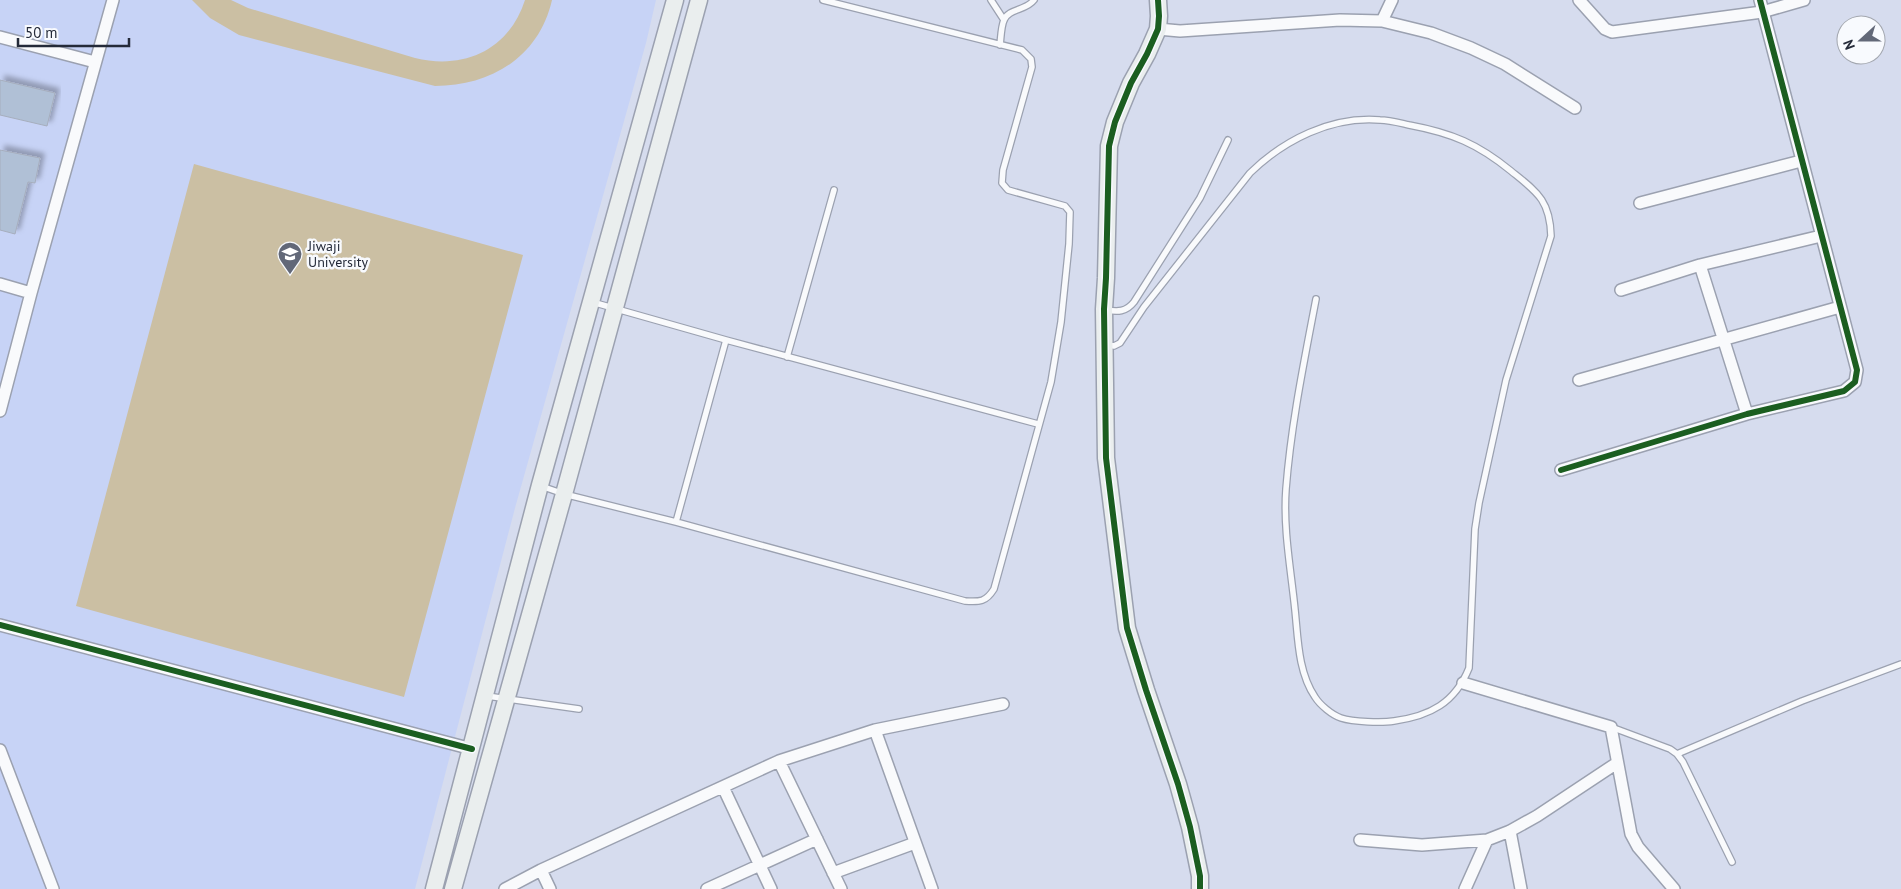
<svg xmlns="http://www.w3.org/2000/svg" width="1901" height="889" font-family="'PT Sans',sans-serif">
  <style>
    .built { fill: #c7d3f6 }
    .green { fill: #cbbfa3 }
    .building { fill: #b0c0d6; stroke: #a6aebd; filter: url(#shadow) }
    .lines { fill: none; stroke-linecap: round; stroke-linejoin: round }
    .lane-casing { stroke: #9ba1b0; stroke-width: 8 }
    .street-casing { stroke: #9ba1b0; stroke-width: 14 }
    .secondary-casing { stroke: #9ba1b0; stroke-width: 19 }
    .lane { stroke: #f9fafc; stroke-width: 5.5 }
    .street { stroke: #f9fafc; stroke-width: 11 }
    .secondary { stroke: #eaeeee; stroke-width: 16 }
    .cycleway-casing { stroke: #f8fafe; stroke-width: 9 }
    .cycleway { stroke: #1b5e20; stroke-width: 6 }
    .labels { text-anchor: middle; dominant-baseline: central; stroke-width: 5; stroke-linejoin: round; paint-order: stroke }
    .poi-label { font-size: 14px; fill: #242a39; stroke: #f8fafe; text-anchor: start }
  </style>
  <defs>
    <filter id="shadow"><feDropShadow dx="4.5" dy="-4.5" stdDeviation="2.5" flood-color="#0004"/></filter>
  </defs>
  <rect width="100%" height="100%" fill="#d6dcee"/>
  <path class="built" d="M0 0H656L646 43 515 508 415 889H0Z"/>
  <path class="green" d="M192 0H231L248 8 415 58C464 70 509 50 525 0H552C539 57 491 86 435 86L239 35 210 18Z
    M194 164 523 255 404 697 76 606Z"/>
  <path class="building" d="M0 80 55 93 47 126 0 115Z
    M0 150 40 158 35 183 28 182 15 234 0 230Z"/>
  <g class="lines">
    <defs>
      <path id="lane" d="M991 0 1004 20
        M1000 45C1001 37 1001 27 1004 20 1009 8 1026 11 1034 0
        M592 302 726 340 1038 424
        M1106 310C1118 312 1126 312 1134 302L1200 198 1228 140
        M1107 345 1114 346 1120 343 1144 307 1250 173C1284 140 1331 116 1380 120 1389 120 1400 123 1409 125 1452 133 1478 144 1511 171 1537 192 1550 200 1551 236L1506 380 1479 503 1475 529 1469 668C1455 703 1430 716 1394 721 1382 723 1353 722 1341 718 1332 715 1320 705 1315 697 1298 672 1298 638 1295 610 1291 570 1283 529 1286 489 1291 425 1304 362 1316 299
        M787 357 834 190
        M541 486 564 494 676 522 965 601C980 602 986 602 994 589L1051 382 1061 322 1069 244 1070 212 1065 206 1008 190 1002 183 1003 170 1032 67 1031 59 1022 50 823 0
        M676 522 726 340
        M487 696 579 709
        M1611 727 1670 749 1677 754 1683 762 1732 862
        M1677 754 1802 701 1901 664"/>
      <path id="street" d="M1579 0 1605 29 1612 32 1762 12 1804 0
        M1382 21 1392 0
        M1158 29 1180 31 1340 20 1382 21 1431 33 1471 48 1505 64 1575 108
        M0 37 95 62
        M1640 203 1801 161
        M1700 265 1747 414
        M0 284 31 293
        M1621 290 1700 265 1821 236
        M1579 380 1840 307
        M0 411 31 293 113 0
        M1561 470 1747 414 1844 391 1855 382 1857 370 1760 0
        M0 625 472 749
        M1463 683 1611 727 1631 834 1638 847 1674 889
        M875 730 932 889
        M0 750 53 889
        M779 761 875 730 1003 704
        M723 787 771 889
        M1510 831 1521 889
        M1360 840 1422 845 1487 840 1510 831 1537 816 1617 763
        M541 870 550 889
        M833 873 915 843
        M505 889 541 870 779 761 841 889
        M707 889 817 839
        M1465 889 1487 840"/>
      <path id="secondary" d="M1158 0 1159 16 1158 29 1147 54 1131 83 1115 122 1109 146 1106 278 1104 309 1106 458 1127 628 1146 690 1178 784 1190 827 1200 876V889
        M434 889 540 485 675 0
        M453 889 564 494 699 0"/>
    </defs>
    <use href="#lane" class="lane-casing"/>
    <use href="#street" class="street-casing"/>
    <use href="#secondary" class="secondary-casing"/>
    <use href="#lane" class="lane"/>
    <use href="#street" class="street"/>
    <use href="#secondary" class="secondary"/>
    <defs>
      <path id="cycleway" d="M1158 0 1159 16 1158 29 1147 54 1131 83 1115 122 1109 146 1106 278 1104 309 1106 458 1127 628 1146 690 1178 784 1190 827 1200 876V889
        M1561 470 1747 414 1844 391 1855 382 1857 370 1760 0
        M0 625 472 749"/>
    </defs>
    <use href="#cycleway" class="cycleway-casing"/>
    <use href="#cycleway" class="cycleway"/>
  </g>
  <defs>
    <symbol id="university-pin" viewBox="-11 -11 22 30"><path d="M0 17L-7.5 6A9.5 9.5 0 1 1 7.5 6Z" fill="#626878" stroke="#f8fafe"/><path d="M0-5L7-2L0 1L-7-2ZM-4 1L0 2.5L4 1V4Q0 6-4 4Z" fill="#fff"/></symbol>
  </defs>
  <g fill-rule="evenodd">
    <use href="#university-pin" x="276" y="240" width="28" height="38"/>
  </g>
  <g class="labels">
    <g class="poi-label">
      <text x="308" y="246">Jiwaji<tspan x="308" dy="16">University</tspan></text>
    </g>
  </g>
  <g transform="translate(1861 40) rotate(249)"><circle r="24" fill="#f8fafe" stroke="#a3a7af"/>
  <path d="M0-4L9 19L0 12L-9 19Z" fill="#626878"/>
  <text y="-8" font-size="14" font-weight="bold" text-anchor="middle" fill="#242a39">N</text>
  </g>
  <path d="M18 38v8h111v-8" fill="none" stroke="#242a39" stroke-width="2.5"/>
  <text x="25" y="38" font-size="15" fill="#242a39" stroke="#f8fafe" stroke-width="4" paint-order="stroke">50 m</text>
</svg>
